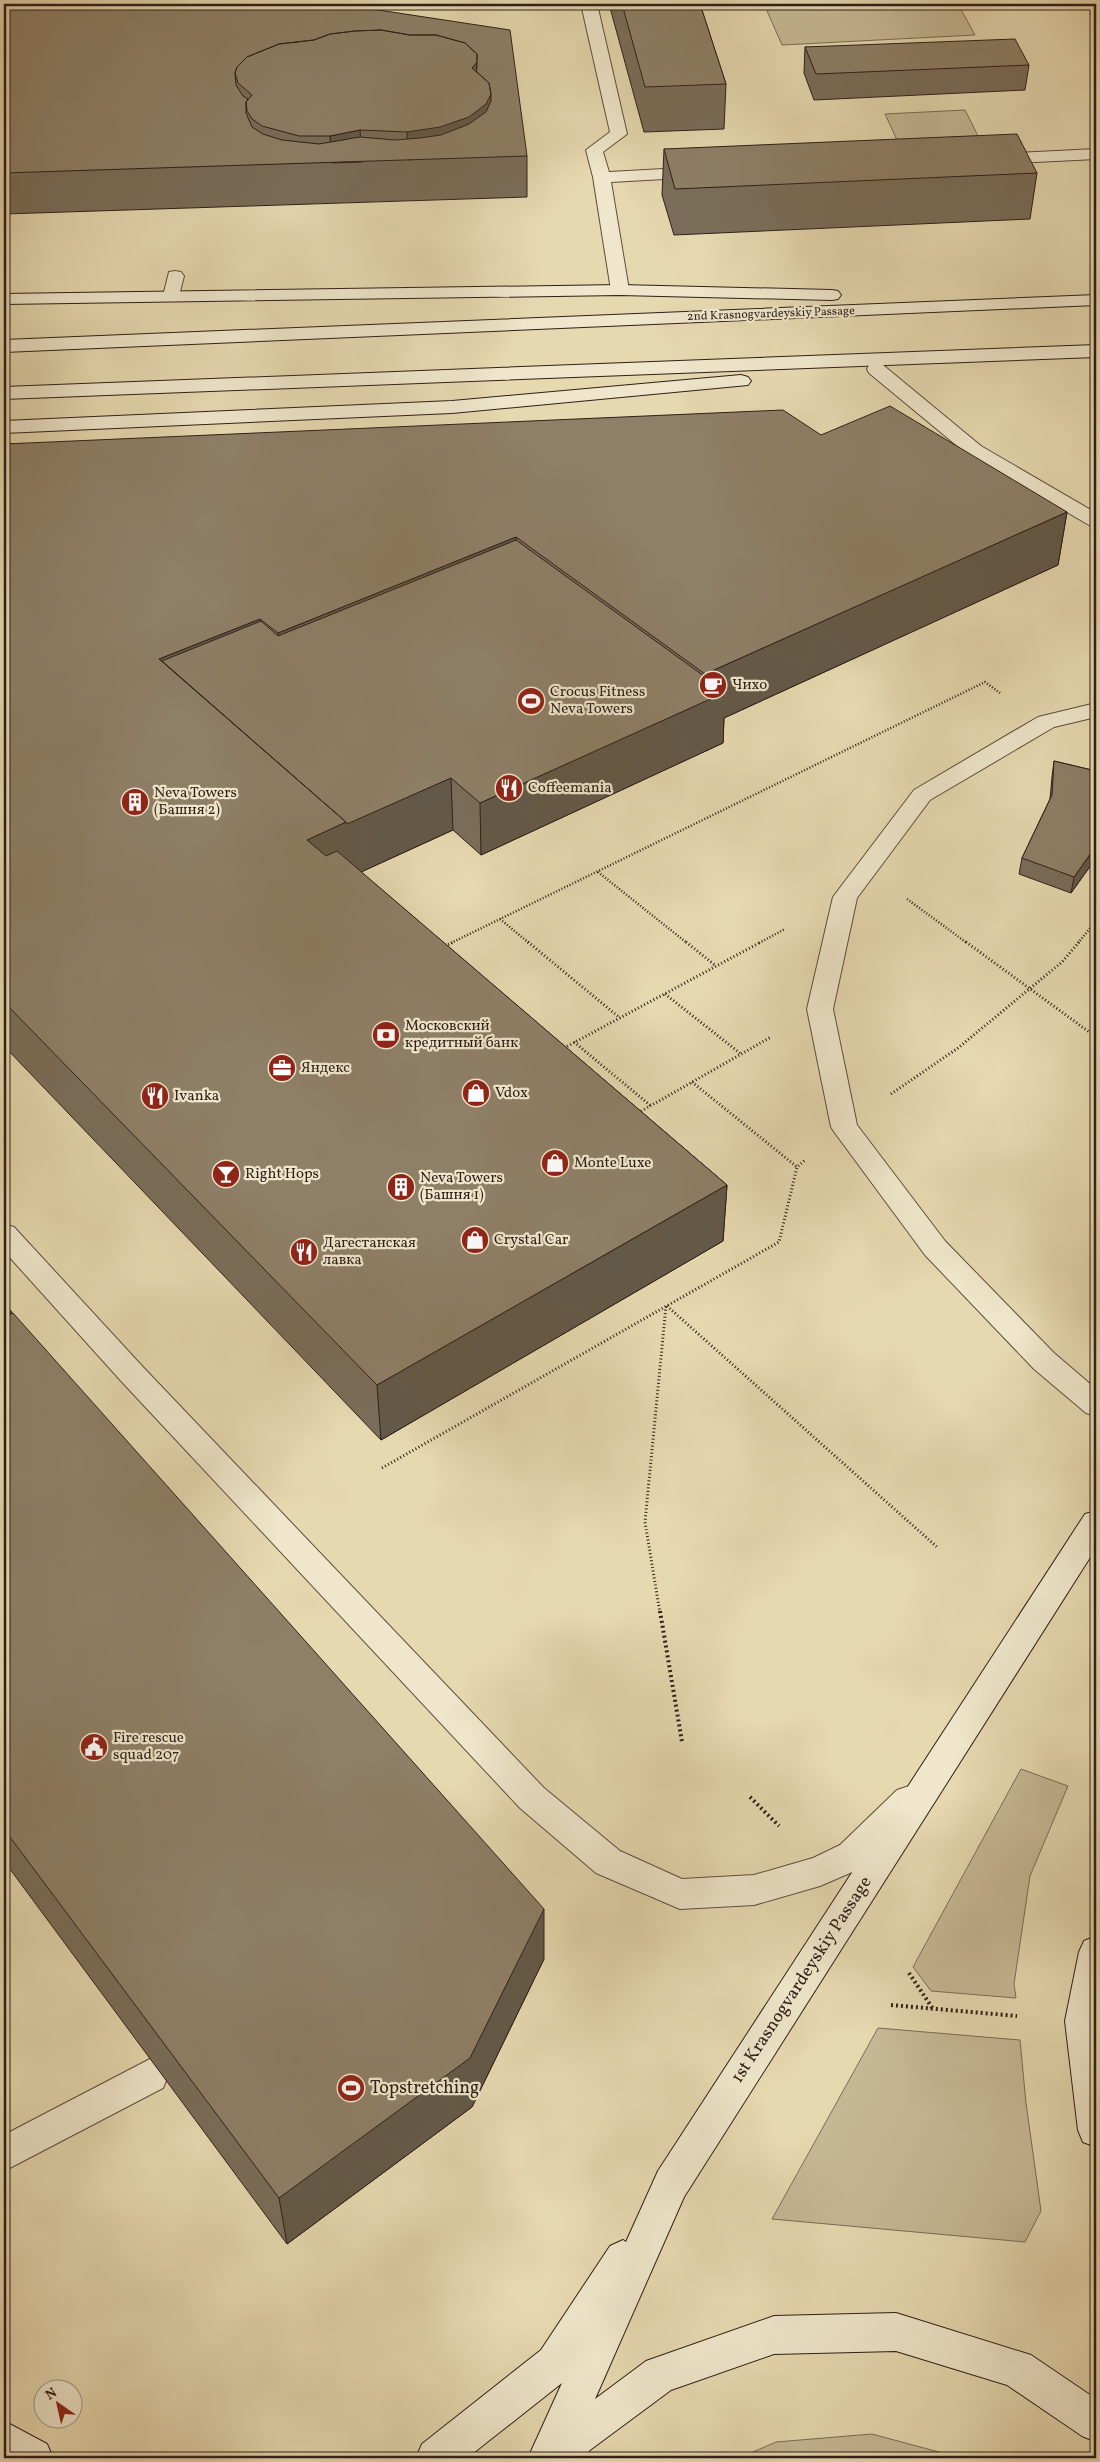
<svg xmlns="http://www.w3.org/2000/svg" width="1100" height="2462" font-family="Vollkorn,serif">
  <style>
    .green { fill: #c7b996; stroke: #7b6c58 }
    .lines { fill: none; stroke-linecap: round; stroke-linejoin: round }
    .lane-casing { stroke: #5d4d3f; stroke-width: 2 }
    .street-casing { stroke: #5d4d3f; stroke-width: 2 }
    .secondary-casing { stroke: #2f1f1a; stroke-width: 2 }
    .path-far2 { stroke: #2f1f1a; stroke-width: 2.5; stroke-dasharray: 1 2; stroke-linecap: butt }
    .path-far1 { stroke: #2f1f1a; stroke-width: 3; stroke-dasharray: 1 2.5; stroke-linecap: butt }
    .path { stroke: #2f1f1a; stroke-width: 4; stroke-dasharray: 2 3; stroke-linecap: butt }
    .lane { fill: #efe6cb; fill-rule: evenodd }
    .street { fill: #efe6cb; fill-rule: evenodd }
    .secondary { fill: #efe6cb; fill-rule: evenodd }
    .wall { fill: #7a6d59; stroke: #2f1f1a }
    .shaded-wall { fill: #635948; stroke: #2f1f1a }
    .building { fill: #8e7f67; stroke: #2f1f1a; fill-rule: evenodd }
    .labels { text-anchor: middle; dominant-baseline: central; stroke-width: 4.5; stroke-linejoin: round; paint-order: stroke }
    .far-street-label { font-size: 12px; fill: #2f1f1a; stroke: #efe6cb }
    .poi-label { font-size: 15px; fill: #2f1f1a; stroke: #efe6cb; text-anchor: start }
    .near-street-label { font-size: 18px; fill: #2f1f1a; stroke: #efe6cb }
    .near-poi-label { font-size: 18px; fill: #2f1f1a; stroke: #efe6cb; text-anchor: start }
  </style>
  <rect width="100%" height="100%" fill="#e6d8af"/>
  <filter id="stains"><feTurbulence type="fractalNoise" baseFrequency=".004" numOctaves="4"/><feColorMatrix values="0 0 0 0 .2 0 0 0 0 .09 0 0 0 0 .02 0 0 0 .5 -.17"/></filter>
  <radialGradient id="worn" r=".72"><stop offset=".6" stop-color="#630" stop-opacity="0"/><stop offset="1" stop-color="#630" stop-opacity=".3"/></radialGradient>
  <path class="green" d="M764 4H958L975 35 782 45Z
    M965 110 978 136 897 140 885 114Z
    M1021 1769 1068 1786 1030 1876 1014 1984 1016 1998 931 1991 913 1967Z
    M878 2028 1020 2040 1026 2103 1041 2211 1025 2242 772 2219Z
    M872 2434 961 2458H739L776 2442Z"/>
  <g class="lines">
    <defs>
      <path id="lane" d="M581 4H597L627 134 603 152 609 172 700 167 706 168 708 172 706 176 700 177 611 182 629 290 626 294H614L611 290 593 177 586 150 610 132Z
        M1096 149V159L993 164 987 163 985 159 987 155 993 154Z
        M175 271 181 272 184 276 178 300H166L163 296 169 272Z
        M876 363 883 365 981 446 1096 513V527L1089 525 967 454 869 373 867 369 869 365Z
        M1096 703V717L1054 727 930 800 857 898 833 1009 857 1125 945 1241 1054 1353 1096 1389V1416L1086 1413 1034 1369 925 1255 835 1133 831 1127 807 1009 833 897 914 790 1038 717Z
        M150 2059 163 2064 168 2076 163 2088 4 2171V2135Z"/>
      <path id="street" d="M4 1224 14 1227 142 1366 544 1788 620 1851 682 1879 754 1875 813 1858 840 1845 897 1790 909 1786 921 1790 926 1800 921 1810 864 1867 820 1886 754 1905 680 1909 596 1873 520 1808 122 1382 4 1251Z"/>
      <path id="secondary" d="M620 285 832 290 838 291 841 295 838 299 832 300 620 295 4 304V294Z
        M1096 295V305L4 352V340Z
        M1096 345V357L4 399V387Z
        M741 375 748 377 751 381 748 385 452 413 4 433V421L452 401Z
        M1096 1511V1548L684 2197 595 2399 646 2361 774 2316 896 2313 1031 2355 1096 2399V2442L1082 2436 1007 2385 896 2351 774 2354 671 2390 590 2450 583 2458H528L562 2383 467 2458H416L422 2444 541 2350 610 2246 623 2240 626 2242 658 2171 1085 1514Z
        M1096 1936V2147L1083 2142 1078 2130 1065 2021 1079 1952 1084 1941Z
        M4 2421 47 2444 53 2458H4Z"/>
    </defs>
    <use href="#lane" class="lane-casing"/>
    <use href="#street" class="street-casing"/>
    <use href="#secondary" class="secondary-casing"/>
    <path class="path-far2" d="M598 872 687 943
      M907 899 967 943
      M500 919 529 943
      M451 943 985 682 1000 693
      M759 943 785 929
      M1078 943 1096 921"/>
    <path class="path-far1" d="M528 942 620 1018
      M686 942 716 966
      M966 942 1096 1037
      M445 946 454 942
      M665 994 741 1054
      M574 1042 651 1106
      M564 1048 761 942
      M692 1082 797 1167
      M891 1094 958 1048 1062 962 1079 942
      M638 1113 771 1037
      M667 1306 937 1547
      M382 1468 779 1242 797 1167 805 1160
      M660 1613 645 1522 666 1306"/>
    <path class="path" d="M660 1611 682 1742
      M750 1797 779 1826
      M909 1973 933 2009
      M891 2005 1017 2016"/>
    <use href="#lane" class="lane"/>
    <use href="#street" class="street"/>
    <use href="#secondary" class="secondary"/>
  </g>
  <path class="wall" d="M4 4 527 156V197L4 214Z
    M609 4H700L726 84 724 129 644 132Z
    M805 47 1029 65 1025 90 814 100 804 73Z
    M664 149 1037 173 1030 219 674 235 662 195Z
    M821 435 1067 512 1058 565 724 718 723 743 481 855 453 830 361 872 727 1185 723 1241 381 1440 4 1046V444Z
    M1054 761 1096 771V858L1071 893 1019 874 1022 858 1050 799 1052 777Z
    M4 1303 544 1959 472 2107 287 2244 4 1861Z"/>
  <path class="shaded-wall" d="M477 62V80L472 68Z
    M491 94 492 141 408 160 407 132Z
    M360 130 362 162 332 163 330 136Z
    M1067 512 1058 565 724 718 723 743 481 855 480 803 703 702 705 674Z
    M516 537V590L282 687 278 633Z
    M260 619 265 672 202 698 159 659Z
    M451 778 453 830 350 877 307 840 346 822Z
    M1096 846V858L1071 893 1074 877Z
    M727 1185 723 1241 381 1440 377 1385Z
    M544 1909V1959L472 2107 287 2244 279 2198Z"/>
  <path class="building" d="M4 4H339L510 30 527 156 4 173ZM381 30 410 35H436L465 43 477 54V69L476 71 489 83 491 94V101L486 112 469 124 441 135 420 138 395 140 360 137 319 144 282 140 263 134 252 127 246 113V102L248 99 243 96 236 85 235 73 237 67 247 57 279 44 314 40 330 34 355 31Z
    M622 4H700L726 84 645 87Z
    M381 30 410 35H436L465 43 477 54V62L472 68 489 83 491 94 486 104 469 117 440 127 407 132 360 130 330 136H299L262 126 252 119 247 111 246 102 252 95 238 83 235 73 237 67 247 57 279 44 314 40 330 34 355 31Z
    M1015 39 1029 65 816 74 805 47Z
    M1017 134 1037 173 675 189 664 149Z
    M890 406 1067 512 705 674 516 537 278 633 260 619 159 659 346 822 307 840 326 856 337 851 727 1185 377 1385 4 1002V444L783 410 821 435Z
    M516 540 726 692 480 803 451 778 347 824 346 822 162 661 261 621 278 636Z
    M1054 761 1096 771V846L1074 877 1022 858 1052 795Z
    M4 1303 12 1312 4 1317Z
    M13 1313 544 1909 470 2058 279 2198 4 1829V1317Z"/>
  <defs>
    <symbol id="cafe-disc" viewBox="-11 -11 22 22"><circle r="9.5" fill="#8f2418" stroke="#efe6cb"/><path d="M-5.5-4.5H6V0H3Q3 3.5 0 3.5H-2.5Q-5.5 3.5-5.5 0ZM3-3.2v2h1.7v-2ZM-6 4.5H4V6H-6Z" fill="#fff"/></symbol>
    <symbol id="stadium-disc" viewBox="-11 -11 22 22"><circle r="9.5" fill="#8f2418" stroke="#efe6cb"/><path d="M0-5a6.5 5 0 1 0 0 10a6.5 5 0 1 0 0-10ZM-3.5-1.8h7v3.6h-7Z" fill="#fff"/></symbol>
    <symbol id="restaurant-disc" viewBox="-11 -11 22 22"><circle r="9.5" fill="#8f2418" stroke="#efe6cb"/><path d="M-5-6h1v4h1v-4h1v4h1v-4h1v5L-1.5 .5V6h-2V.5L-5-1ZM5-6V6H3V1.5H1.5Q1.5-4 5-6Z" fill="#fff"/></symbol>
    <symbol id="building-disc" viewBox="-11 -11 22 22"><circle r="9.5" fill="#8f2418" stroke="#efe6cb"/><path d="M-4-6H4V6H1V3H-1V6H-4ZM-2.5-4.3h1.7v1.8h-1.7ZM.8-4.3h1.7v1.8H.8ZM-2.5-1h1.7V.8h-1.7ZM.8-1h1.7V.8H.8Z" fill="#fff"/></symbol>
    <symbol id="bank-disc" viewBox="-11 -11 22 22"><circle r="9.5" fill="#8f2418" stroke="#efe6cb"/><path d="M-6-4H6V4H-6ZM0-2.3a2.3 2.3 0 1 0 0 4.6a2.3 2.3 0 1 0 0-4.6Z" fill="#fff"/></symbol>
    <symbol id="office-disc" viewBox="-11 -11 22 22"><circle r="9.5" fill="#8f2418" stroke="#efe6cb"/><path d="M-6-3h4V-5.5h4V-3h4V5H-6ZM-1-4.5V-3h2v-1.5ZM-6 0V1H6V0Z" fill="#fff"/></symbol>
    <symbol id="shop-disc" viewBox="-11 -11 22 22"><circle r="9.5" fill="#8f2418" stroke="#efe6cb"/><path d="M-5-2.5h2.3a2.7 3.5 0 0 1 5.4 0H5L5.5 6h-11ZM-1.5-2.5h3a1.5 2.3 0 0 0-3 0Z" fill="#fff"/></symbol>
    <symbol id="bar-disc" viewBox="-11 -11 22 22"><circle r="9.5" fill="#8f2418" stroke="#efe6cb"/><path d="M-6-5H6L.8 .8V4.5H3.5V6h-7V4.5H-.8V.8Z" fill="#fff"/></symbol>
    <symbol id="civic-disc" viewBox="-11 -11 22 22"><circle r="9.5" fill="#8f2418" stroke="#efe6cb"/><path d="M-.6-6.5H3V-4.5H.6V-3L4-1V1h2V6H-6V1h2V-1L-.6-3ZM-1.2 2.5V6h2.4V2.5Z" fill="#fff"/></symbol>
  </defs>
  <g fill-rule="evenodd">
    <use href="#cafe-disc" x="697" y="669" width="32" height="32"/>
    <use href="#stadium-disc" x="515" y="685" width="32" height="32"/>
    <use href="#restaurant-disc" x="493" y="772" width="32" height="32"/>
    <use href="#building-disc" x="119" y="786" width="32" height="32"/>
    <use href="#bank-disc" x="370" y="1019" width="32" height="32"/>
    <use href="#office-disc" x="266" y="1052" width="32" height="32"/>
    <use href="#shop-disc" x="460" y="1077" width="32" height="32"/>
    <use href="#restaurant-disc" x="139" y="1080" width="32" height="32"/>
    <use href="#shop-disc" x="539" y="1147" width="32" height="32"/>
    <use href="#bar-disc" x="210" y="1158" width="32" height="32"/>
    <use href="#building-disc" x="385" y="1171" width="32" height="32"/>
    <use href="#shop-disc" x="459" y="1224" width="32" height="32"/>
    <use href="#restaurant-disc" x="288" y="1236" width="32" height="32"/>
    <use href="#civic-disc" x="78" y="1731" width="32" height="32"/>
    <use href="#stadium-disc" x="335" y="2072" width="32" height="32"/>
  </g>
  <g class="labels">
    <g class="far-street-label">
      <text transform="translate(771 314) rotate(-2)">2nd Krasnogvardeyskiy Passage</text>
    </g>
    <g class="poi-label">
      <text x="732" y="685">Чихо</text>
      <text x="550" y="692">Crocus Fitness<tspan x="550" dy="17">Neva Towers</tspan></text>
      <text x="528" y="788">Coffeemania</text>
      <text x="154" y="793">Neva Towers<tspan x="154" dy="17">(Башня 2)</tspan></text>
      <text x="405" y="1026">Московский<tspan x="405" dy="17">кредитный банк</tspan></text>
      <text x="301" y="1068">Яндекс</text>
      <text x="495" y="1093">Vdox</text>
      <text x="174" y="1096">Ivanka</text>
      <text x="574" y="1163">Monte Luxe</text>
      <text x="245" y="1174">Right Hops</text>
      <text x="420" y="1178">Neva Towers<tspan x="420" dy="17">(Башня 1)</tspan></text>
      <text x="494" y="1240">Crystal Car</text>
      <text x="323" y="1243">Дагестанская<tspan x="323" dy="17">лавка</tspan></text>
      <text x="113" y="1738">Fire rescue<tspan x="113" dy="17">squad 207</tspan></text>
    </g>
    <g class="near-street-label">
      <text transform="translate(802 1980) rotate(-57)">1st Krasnogvardeyskiy Passage</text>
    </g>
    <g class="near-poi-label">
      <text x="370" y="2088">Topstretching</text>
    </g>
  </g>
  <rect width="1100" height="2462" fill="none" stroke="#e6d8af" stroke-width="20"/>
  <rect x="5" y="5" width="1090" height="2452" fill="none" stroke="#2f1f1a" stroke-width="2.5"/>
  <rect x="10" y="10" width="1080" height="2442" fill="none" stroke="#2f1f1a"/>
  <g transform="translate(58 2404) rotate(326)"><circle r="24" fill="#efe6cb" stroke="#a29684"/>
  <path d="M0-4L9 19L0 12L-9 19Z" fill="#8f2418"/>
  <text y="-8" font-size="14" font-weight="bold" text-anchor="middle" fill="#2f1f1a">N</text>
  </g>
  <rect width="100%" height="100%" filter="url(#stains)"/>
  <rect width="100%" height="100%" fill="url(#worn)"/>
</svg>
